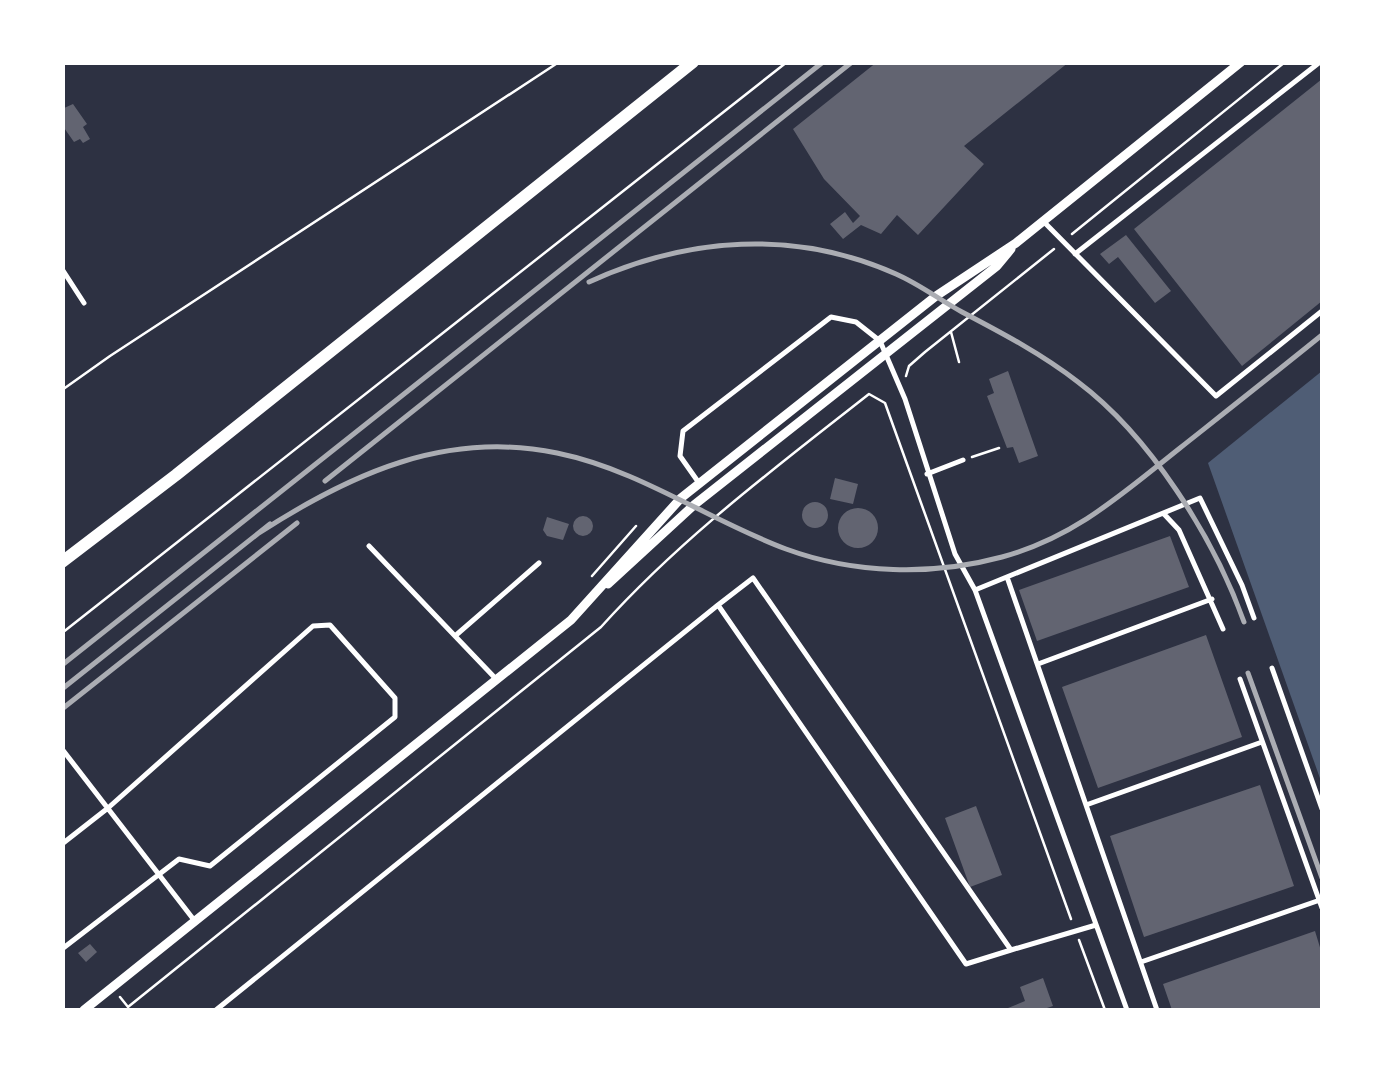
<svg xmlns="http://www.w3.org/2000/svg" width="1385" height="1073" font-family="'Titillium Web',sans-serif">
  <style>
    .water { fill: #4f5d75 }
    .building { fill: #626471 }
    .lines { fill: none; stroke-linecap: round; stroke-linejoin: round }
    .path { stroke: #fff; stroke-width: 2.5 }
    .service { stroke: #fff; stroke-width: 5 }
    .minor { stroke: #fff; stroke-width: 9 }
    .secondary { stroke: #fff; stroke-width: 12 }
    .rail { stroke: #abadb3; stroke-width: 5 }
  </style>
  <rect width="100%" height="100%" fill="#2d3142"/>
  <path class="water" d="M1322 371V784L1208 463Z"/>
  <path class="building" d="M877 62H1069L964 146 984 164 918 235 897 215 881 234 861 225 843 239 830 224 845 212 853 223 860 216 824 179 793 129Z
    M1322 79V301L1242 366 1134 229Z
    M73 104 87 124 83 127 90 139 83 143 80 139 74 142 62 125V109Z
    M1126 235 1171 291 1155 303 1118 257 1109 264 1100 254Z
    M1008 371 1038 456 1019 463 1013 447 1007 448 987 396 994 393 989 379Z
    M835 478 858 484 853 504 830 499Z
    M802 515a13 13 0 1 1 26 0a13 13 0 1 1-26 0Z
    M838 528a20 20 0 1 1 40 0a20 20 0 1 1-40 0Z
    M573 526a10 10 0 1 1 20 0a10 10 0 1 1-20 0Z
    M547 517 569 524 563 540 547 536 543 530Z
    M1170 536 1189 587 1037 641 1019 590Z
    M1206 635 1242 737 1098 788 1062 687Z
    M1260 785 1294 886 1144 937 1110 836Z
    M976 806 1002 875 970 887 945 818Z
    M1315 931 1322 954V1010H1172L1163 984Z
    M90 944 97 952 86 962 78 953Z
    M1043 978 1053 1006 1041 1010H1009L1008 1008 1025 1001 1020 987Z"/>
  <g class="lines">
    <path class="path" d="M1072 234 1285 62
      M951 332 959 362
      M906 376 909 366 925 352 1054 249
      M62 390 110 356 559 62
      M972 457 999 448
      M592 576 636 526
      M62 633 787 62
      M1079 940 1105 1010
      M120 997 128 1007 601 627C681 538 775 468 869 394L885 403 1071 919"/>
    <path class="service" d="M1043 221 1216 396 1322 311
      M1075 254 1320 62
      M62 269 84 303
      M927 474 963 460
      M699 483 680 456 683 431 831 317 856 322 880 341 905 399 955 554 975 590 1127 1010
      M1164 514 1179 530 1223 629
      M369 546 497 680
      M1007 577 1157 1010
      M975 590 1200 498 1242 585 1254 618
      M455 636 539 563
      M1038 664 1212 599
      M1272 668 1322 809
      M1240 679 1322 908
      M62 749 194 920
      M1086 805 1262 742
      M62 844 108 808 313 626 330 625 395 698V717L210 866 179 859 62 949
      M1011 950 966 964 718 605 753 578 1011 950 1096 925
      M1141 962 1320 900
      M216 1010 718 605"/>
    <path class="minor" d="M608 584 694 505 997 266 1011 249
      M84 1010 571 620 681 498 936 296 1016 243 1241 62"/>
    <path class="secondary" d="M62 562 176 475 693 62"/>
    <path class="rail" d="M589 282C687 237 795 229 896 274 919 284 940 300 962 312 1002 333 1042 354 1078 382 1150 436 1214 538 1244 622
      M325 481 852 62
      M259 533C350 474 446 430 557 453 640 470 708 520 786 549 854 574 932 576 1002 557 1075 537 1122 494 1180 448 1228 410 1275 373 1322 335
      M62 665 823 62
      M1248 673 1322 878
      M62 689 270 524
      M62 709 297 523"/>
  </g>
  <rect width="1385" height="1073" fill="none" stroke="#ffffff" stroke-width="130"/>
</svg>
